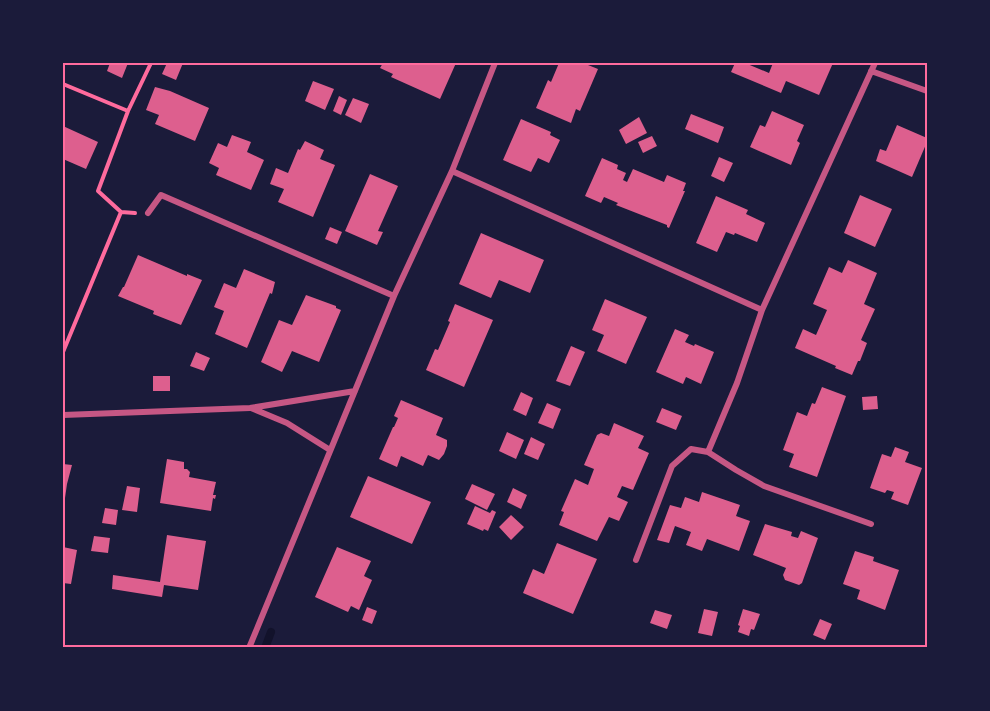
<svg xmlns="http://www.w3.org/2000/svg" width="990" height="711" font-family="'Asap Condensed',sans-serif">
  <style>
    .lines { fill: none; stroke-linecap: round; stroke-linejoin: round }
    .stream { stroke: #12122b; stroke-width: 8 }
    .building { fill: #dd5f8e }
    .path { stroke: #ff6b9d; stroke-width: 4 }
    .minor { stroke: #c65784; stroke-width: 6 }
    .neatline { fill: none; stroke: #ff6b9d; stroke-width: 2 }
  </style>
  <rect width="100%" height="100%" fill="#1b1b3a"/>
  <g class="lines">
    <path class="stream" d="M265 648 271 632"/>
  </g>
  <path class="building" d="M110 63H128L122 78 107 71Z
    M167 63H183L176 80 162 74Z
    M383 63H456L440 99 391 77 393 74 380 68Z
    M559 63H583L598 69 580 111 576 109 571 123 536 108 548 80 551 82Z
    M735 63H745L769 73 773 63H833L819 95 786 81 781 93 731 72Z
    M313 81 334 89 325 110 305 101Z
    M155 87 170 91 209 108 195 141 155 124 159 115 146 110Z
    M339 96 347 100 341 115 333 111Z
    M353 98 369 104 361 123 345 115Z
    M772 111 804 125 797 141 800 143 791 165 750 147 760 125 765 127Z
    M691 114 724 127 718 143 685 129Z
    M639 117 647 133 626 144 619 130Z
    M521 119 551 132 550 135 560 140 549 163 538 158 531 172 503 160Z
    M897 125 927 138V142L912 177 876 161 880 149 886 151Z
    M63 126 98 142 86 169 63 159Z
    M232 135 251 142 247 152 264 160 251 190 216 175 219 168 209 163 218 143 227 147Z
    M652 136 657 146 643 153 638 142Z
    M305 141 324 150 320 159 335 165 313 217 278 202 284 189 270 184 276 168 288 173 298 149 300 150Z
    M719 157 733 163 724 182 711 176Z
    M602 158 618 165 617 169 626 173 623 180 627 182 633 169 664 182 667 175 686 183 683 191H685L669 228 667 227V225L616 205 618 203 604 197 601 203 585 196Z
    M370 174 398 186 378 231 383 232 377 245 345 231Z
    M860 195 892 209 875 247 844 233Z
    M716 196 748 210 746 214 765 223 757 242 735 233 734 235 726 232 717 252 696 243Z
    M330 227 342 232 337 244 325 239Z
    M481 233 544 260 530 293 499 280 491 298 459 284Z
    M138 255 187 276V274L202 280 181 325 153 314 154 311 118 296 123 287H124Z
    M848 260 877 273 864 304 875 309 861 340 867 343 860 361H858L852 375 835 368 836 366 795 348 803 329 816 335 827 310 813 304 829 267 842 273Z
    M244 269 275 282 272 294 270 293 247 348 215 334 224 311 214 307 224 283 236 288Z
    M306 295 336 306V308L341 310 319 362 292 351 282 372 261 362 279 320 292 325Z
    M605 299 647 317 626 364 597 351 604 335 592 330Z
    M455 304 493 320 464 387 426 370 435 349 438 350 450 322 448 321Z
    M675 329 689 335 685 342 694 346 695 344 714 352 701 384 686 377 683 384 656 372Z
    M571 346 585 352 570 386 556 381Z
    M196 352 210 358 204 371 190 366Z
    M153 376H170V391H153Z
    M822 387 846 396 817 477 789 467 794 454 783 450 797 412 807 416 812 403 815 404Z
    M521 392 533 398 526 416 513 410Z
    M877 396 878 409 863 410 862 397Z
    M401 400 443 418 436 435 447 440V446L444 454 439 460 428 455 423 466 401 456 397 467 379 459 393 427H394L398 418 394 416Z
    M547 403 561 409 553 429 538 423Z
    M662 408 682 416 676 430 656 422Z
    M614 423 644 436 638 448 649 453 633 490 622 486 617 497 628 502 619 521 609 517 597 541 559 525 564 512 561 511 575 479 588 485 594 469 584 465 597 435 601 433 609 436Z
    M507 432 524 440 516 459 499 451Z
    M531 437 545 444 538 460 524 454Z
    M895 447 909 452 905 462 922 468 908 505 891 499 894 492 887 490 885 493 870 488 882 454 891 457Z
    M167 459 184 462V469H187L190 472 189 477 216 482 213 495H216L215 499 213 498 211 511 160 503Z
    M63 464 72 465 67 484 64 505H63Z
    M368 476 431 502 412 544 350 517Z
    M472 484 495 494 487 510 465 499Z
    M127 486 140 488 137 512 122 510Z
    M513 488 527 495 521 509 507 502Z
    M702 492 740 505 736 516 750 521 739 551 707 539 702 551 686 545 691 532 675 526 669 543 657 540 670 505 681 508 685 497 699 502Z
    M475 506 490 513 492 510 496 512 488 531 484 529 483 531 467 524Z
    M105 508 118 510 116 525 102 523Z
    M511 515 524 527 511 540 499 527Z
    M765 524 792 532 791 536 798 538 801 531 818 538 802 583 799 585 785 580 783 575 786 568 753 555Z
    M167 535 206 541 198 590 164 585 162 597 112 589 113 575 160 582Z
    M94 536 110 538 108 553 91 551Z
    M557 543 597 559 573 614 523 593 533 569 544 574Z
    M63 547 77 550 71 584 63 583Z
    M337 547 371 561 364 576 372 580 359 610 351 606 348 612 315 597Z
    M855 551 874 557 873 561 899 570 885 610 857 599 860 590 843 584Z
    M367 607 377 611 372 624 362 620Z
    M704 609 718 612 712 636 698 633Z
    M743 609 760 614 754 630 751 629 749 636 738 632 740 626 738 625Z
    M655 610 672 615 667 629 650 623Z
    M820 619 832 624 825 640 813 635Z"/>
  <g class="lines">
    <path class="path" d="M63 84 128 111
      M121 212 98 191 128 111 151 63
      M63 352 121 212 135 213"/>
    <path class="minor" d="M871 71 927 91
      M452 171 762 310
      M148 213 161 195 394 296
      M251 408 287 423 330 450
      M63 415 250 408 355 391
      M708 452 736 470 764 486 871 524
      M636 560 672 466 691 449 708 452 737 383 762 310 875 63
      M249 648 394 296 452 171 495 63"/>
  </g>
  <rect width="990" height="711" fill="none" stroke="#1b1b3a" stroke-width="129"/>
  <rect x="64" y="64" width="862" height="582" class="neatline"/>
</svg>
